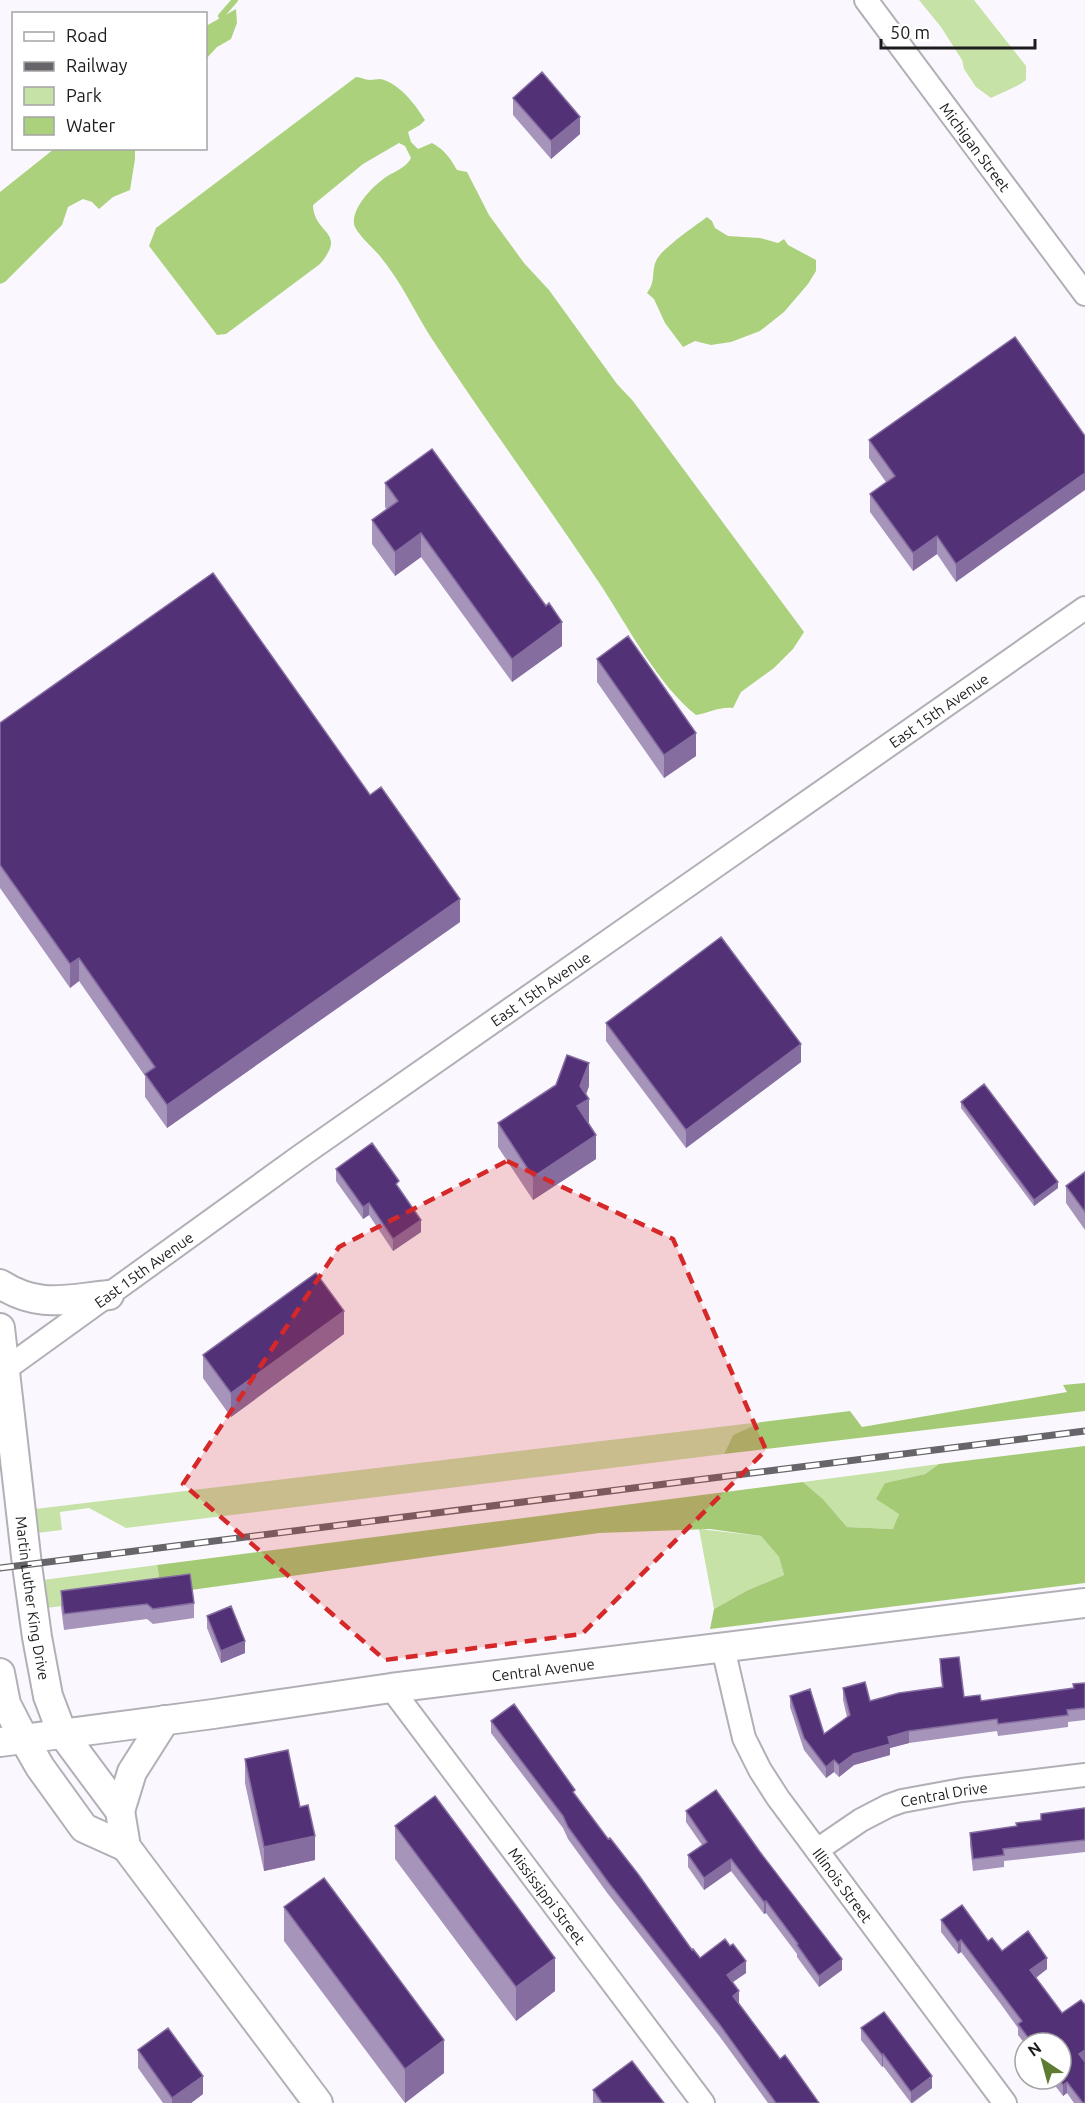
<svg xmlns="http://www.w3.org/2000/svg" width="1085" height="2103" font-family="Ubuntu,sans-serif">
  <style>
    .green { fill: #c6e2a7 }
    .forest { fill: #a5ca76 }
    .water { fill: #abd17c }
    .lines { fill: none; stroke-linecap: round; stroke-linejoin: round }
    .stream { stroke: #abd17c; stroke-width: 6 }
    .minor-casing { stroke: #b2afb7; stroke-width: 26 }
    .major-casing { stroke: #b2afb7; stroke-width: 32 }
    .minor { stroke: #fff; stroke-width: 22 }
    .major { stroke: #fff; stroke-width: 28 }
    .rail-casing { stroke: #676569; stroke-width: 7 }
    .rail { stroke: #fff; stroke-width: 4.5; stroke-dasharray: 14; stroke-linecap: butt }
    .wall { fill: #a694ba }
    .shaded-wall { fill: #856da0 }
    .building { fill: #533177; stroke: #856da0; stroke-width: 1.5 }
    .marked { fill: #d62828; fill-opacity: 0.2; stroke: #d62828; stroke-width: 4.5; stroke-dasharray: 12 8; stroke-linejoin: round }
    .labels { text-anchor: middle; dominant-baseline: central; stroke-width: 6; stroke-linejoin: round; paint-order: stroke }
    .street-label { font-size: 15px; fill: #1c1b1d; stroke: #fff }
  </style>
  <rect width="100%" height="100%" fill="#faf8fe"/>
  <path class="green" d="M919 0H974L1026 66V80C1016 88 1003 92 991 98L976 87 964 69 962 60 941 27Z
    M761 1422 733 1435 724 1454 126 1528 89 1508 60 1512 62 1530 37 1533 35 1509Z
    M939 1464 925 1474 885 1483 899 1514 894 1529 847 1527 823 1499 803 1482Z
    M699 1529 761 1536 779 1557 784 1575 748 1590 714 1609Z
    M157 1565 162 1594 46 1608 43 1580Z"/>
  <path class="forest" d="M1085 1383V1411L724 1454 733 1435 761 1422 850 1411 862 1427 1067 1392 1063 1385Z
    M1085 1446V1583L710 1629 714 1609 748 1590 784 1575 779 1557 761 1536 710 1529 599 1533 162 1594 157 1565 803 1482 823 1499 847 1527 893 1529 899 1514 876 1499 885 1483 925 1474 939 1464Z"/>
  <path class="water" d="M236 9 237 23 231 39 217 47 206 59V26Z
    M356 77C362 77 364 80 370 80 375 80 380 78 384 80 401 86 415 104 425 120L420 125 408 132 411 142 418 149 432 143C445 150 450 158 457 170L467 172 489 215 524 263 549 290 617 384 633 401 804 632 793 649 774 668 741 692 733 708C721 706 708 713 696 715 659 686 628 627 602 587 547 504 487 423 432 339 414 311 401 281 379 255 373 248 355 232 354 224 352 207 373 186 386 177 395 171 406 168 411 158L405 146 399 143 363 164 313 205C314 235 348 231 320 264L226 334 217 335 149 246 156 228Z
    M54 149H135V159L130 190 113 197 99 209 92 202 83 199 68 207 62 225 5 282 0 284V192Z
    M707 217 712 221 715 228 728 236 760 238 778 243 784 239 788 245 816 260V271L808 284 784 312 760 331 731 342 711 345 695 341 683 347 665 323 654 299 647 293C656 281 651 274 656 261 660 250 696 225 707 217Z"/>
  <g class="lines">
    <path class="stream" d="M221 16 235 0"/>
    <defs>
      <g id="minor">
        <path id="s1" d="M866 0 1085 294"/>
        <path id="s2" d="M0 1373 302 1155 1085 608"/>
        <path id="s3" d="M723 1648 744 1738 760 1770 778 1798 1005 2103"/>
        <path id="s4" d="M391 1688 703 2103"/>
        <path id="s5" d="M817 1850 861 1820 888 1806 902 1801 962 1790 1085 1775"/>
      </g>
      <g id="major">
        <path d="M0 1284C39 1309 66 1299 109 1295"/>
        <path id="s6" d="M0 1328 27 1565 37 1637 48 1696 62 1733 120 1811 126 1847 318 2103"/>
        <path d="M0 1673 6 1704 24 1739 40 1767 84 1828 126 1847"/>
        <path id="s7" d="M0 1742 213 1714 391 1688 1085 1603"/>
        <path d="M120 1811 132 1772 165 1720"/>
      </g>
    </defs>
    <use href="#minor" class="minor-casing"/>
    <use href="#major" class="major-casing"/>
    <use href="#minor" class="minor"/>
    <use href="#major" class="major"/>
    <defs>
      <path id="rail" d="M0 1568 1085 1431"/>
    </defs>
    <use href="#rail" class="rail-casing"/>
    <use href="#rail" class="rail"/>
  </g>
  <path class="wall" d="M513 98 580 134 551 159 513 115Z
    M1015 337 956 582 937 554 913 571 870 512V494L886 482 869 458V440Z
    M385 483 562 646 512 682 421 557 395 576 372 544V520L387 510 385 507Z
    M597 659 696 756 664 778 597 682Z
    M0 723 370 795 460 922 167 1128 145 1097V1076L79 981 70 988 0 888Z
    M606 1023 801 1062 686 1148 606 1041Z
    M589 1086 586 1094 589 1122 588 1123 596 1159 533 1200 498 1147V1123Z
    M961 1102 1058 1188 1034 1206 961 1108Z
    M336 1169 399 1189 421 1232 393 1251 369 1215 363 1219 336 1181Z
    M1085 1172V1230L1066 1203V1186Z
    M344 1334 231 1417 203 1378V1355Z
    M61 1591 194 1603V1618L153 1624 147 1619 64 1630 61 1607Z
    M207 1616 245 1653 221 1663 207 1628Z
    M940 1659 964 1697 981 1701 1073 1689 1085 1683V1720L1068 1722V1727L998 1736 997 1731 909 1743 890 1748V1755L854 1765 839 1777 834 1772 826 1778 804 1750 790 1707V1696L824 1734 847 1717 843 1700V1688L870 1701 942 1688 940 1671Z
    M491 1721 575 1795 692 1950 700 1958 746 1973 733 1982 739 2003 780 2059 819 2103H768L720 2037 608 1894 568 1839 563 1828 491 1733Z
    M245 1759 300 1807 315 1860 264 1871 245 1783Z
    M1085 1808V1852L1004 1861V1867L973 1871 970 1845V1833L1016 1826 1041 1820V1814Z
    M686 1811 842 1970 819 1987 797 1957V1954L766 1913 764 1914 731 1871 704 1890 688 1867V1855L702 1845 686 1822Z
    M395 1826 555 1991 516 2021 395 1859Z
    M284 1907 444 2073 405 2103 284 1941Z
    M941 1920 988 1941 1002 1951 1047 1969 1036 1978 1085 2062V2103H1074L1067 2093 1063 2096 1050 2079H1061V2043H1025V2044L1018 2035V2028L1000 2003 961 1952 958 1954 941 1932Z
    M861 2028 932 2088 913 2103H911L883 2066 882 2067 861 2040Z
    M138 2050 203 2094 191 2103H163L138 2068Z
    M593 2090 664 2103H593Z"/>
  <path class="shaded-wall" d="M580 117V134L551 159V141Z
    M1085 473V490L956 582V564Z
    M421 533V557L395 576V552Z
    M937 536V554L913 571V553Z
    M562 622V646L512 682V659Z
    M696 733V756L664 778V755Z
    M460 899V922L167 1128V1105Z
    M79 958V981L70 988V964Z
    M801 1044V1062L686 1148V1130Z
    M589 1063V1086L583 1103 589 1099V1122L577 1130V1106L580 1086Z
    M596 1135V1159L533 1200V1177Z
    M1058 1182V1188L1034 1206V1200Z
    M369 1203V1215L363 1219V1207Z
    M421 1220V1232L393 1251V1239Z
    M344 1311V1334L231 1417V1393Z
    M245 1641V1653L221 1663V1651Z
    M909 1731V1743L890 1748V1755L854 1765 839 1777V1765L854 1754 888 1737Z
    M834 1760V1772L826 1778V1767Z
    M315 1836V1860L264 1871V1847Z
    M731 1859V1871L704 1890V1878Z
    M766 1901V1913L764 1914V1902Z
    M961 1940V1952L958 1954V1943Z
    M555 1958V1991L516 2021V1987Z
    M1047 1958V1969L1030 1982V1970Z
    M842 1959V1970L819 1987V1976Z
    M746 1961V1973L727 1986V1975Z
    M739 1991V2003L733 2008V1996Z
    M444 2040V2073L405 2103V2069Z
    M1085 2050V2061L1079 2066V2054Z
    M883 2054V2066L882 2067V2055Z
    M203 2076V2094L191 2103H172V2098Z
    M932 2076V2088L911 2103V2092Z
    M1067 2082V2093L1063 2096V2085Z"/>
  <path class="building" d="M542 72 580 117 551 141 513 98Z
    M1015 337 1085 436V473L956 564 937 536 913 553 870 494 895 476 869 440Z
    M432 449 546 606 549 603 562 622 512 659 421 533 395 552 372 520 398 501 385 483Z
    M213 573 370 795 381 787 460 899 167 1105 145 1074 155 1067 79 958 70 964 0 865V723Z
    M628 636 696 733 664 755 597 659Z
    M721 937 801 1044 686 1130 606 1023Z
    M567 1055 589 1063 580 1086 589 1099 577 1106 596 1135 533 1177 498 1123 556 1085Z
    M984 1084 1058 1182 1034 1200 961 1102Z
    M372 1143 399 1181 396 1184 421 1220 393 1239 369 1203 363 1207 336 1169Z
    M1085 1172V1212L1066 1186Z
    M316 1273 344 1311 231 1393 203 1355Z
    M190 1574 194 1603 153 1609 147 1604 64 1614 61 1591Z
    M231 1606 245 1641 221 1651 207 1616Z
    M959 1657 964 1697 980 1695 981 1701 1074 1688 1073 1684 1085 1683V1708L1067 1710 1068 1715 998 1724 997 1719 909 1731 888 1737 890 1744 854 1754 839 1765 834 1760 826 1767 804 1738 790 1696 810 1689 824 1734 850 1715 843 1688 865 1682 870 1701 899 1693 943 1687 940 1659Z
    M514 1704 575 1790 573 1792 608 1839 610 1838 638 1874 692 1950 693 1949 700 1958 725 1939 730 1946 733 1944 746 1961 727 1975 739 1991 733 1996 780 2059 785 2055 819 2103H776L720 2025 608 1882 568 1827 563 1816 491 1721Z
    M288 1750 300 1807 308 1805 315 1836 264 1847 245 1759Z
    M716 1790 760 1852 842 1959 819 1976 797 1945 798 1944 766 1901 764 1902 731 1859 704 1878 688 1855 707 1842 686 1811Z
    M435 1796 555 1958 516 1987 395 1826Z
    M1085 1808V1840L1003 1849 1004 1855 973 1859 970 1833 1017 1826 1016 1823 1041 1820V1814Z
    M324 1878 444 2040 405 2069 284 1907Z
    M962 1905 988 1941 992 1938 1002 1951 1028 1931 1047 1958 1030 1970 1062 2013 1081 2000 1085 2005V2050L1079 2054 1085 2062V2103H1083L1067 2082 1063 2085 1059 2079H1061V2043H1032L1018 2024 1022 2021 961 1940 958 1943 941 1920Z
    M884 2012 932 2076 911 2092 883 2054 882 2055 861 2028Z
    M168 2028 203 2076 172 2098 138 2050Z
    M632 2061 664 2103H602L593 2090Z"/>
  <path class="marked" d="M507 1161 673 1239 766 1450 582 1634 385 1660 183 1484 339 1247Z"/>
  <g class="labels">
    <g class="street-label">
      <text stroke="none"><textPath href="#s1" startOffset="183">Michigan Street</textPath></text>
      <text stroke="none"><textPath href="#s2" startOffset="1149">East 15th Avenue</textPath></text>
      <text stroke="none"><textPath href="#s2" startOffset="663">East 15th Avenue</textPath></text>
      <text stroke="none"><textPath href="#s2" startOffset="177">East 15th Avenue</textPath></text>
      <text stroke="none"><textPath href="#s6" startOffset="272">Martin Luther King Drive</textPath></text>
      <text stroke="none"><textPath href="#s7" startOffset="548">Central Avenue</textPath></text>
      <text stroke="none"><textPath href="#s5" startOffset="141">Central Drive</textPath></text>
      <text stroke="none"><textPath href="#s3" startOffset="270">Illinois Street</textPath></text>
      <text stroke="none"><textPath href="#s4" startOffset="260">Mississippi Street</textPath></text>
    </g>
  </g>
  <rect x="12" y="12" width="195" height="138" fill="#ffffff" stroke="#a4a4a5" stroke-width="1.5"/>
  <rect x="24" y="32" width="30" height="9" fill="#ffffff" stroke="#a4a4a5" stroke-width="1.5"/>
  <text x="66" y="42" font-size="18" fill="#1c1b1d">Road</text>
  <rect x="24" y="62" width="30" height="9" fill="#676569" stroke="#a4a4a5" stroke-width="1.5"/>
  <text x="66" y="72" font-size="18" fill="#1c1b1d">Railway</text>
  <rect x="24" y="87" width="30" height="18" fill="#c6e2a7" stroke="#a4a4a5" stroke-width="1.5"/>
  <text x="66" y="102" font-size="18" fill="#1c1b1d">Park</text>
  <rect x="24" y="117" width="30" height="18" fill="#abd17c" stroke="#a4a4a5" stroke-width="1.5"/>
  <text x="66" y="132" font-size="18" fill="#1c1b1d">Water</text>
  <g transform="translate(1043 2061) rotate(324)"><circle r="28" fill="#ffffff" stroke="#a4a4a5" stroke-width="1.5"/>
  <path d="M0-4.5L10 22L0 15L-10 22Z" fill="#5d7b31"/>
  <text y="-9" font-size="16" font-weight="bold" text-anchor="middle" fill="#1c1b1d">N</text>
  </g>
  <path d="M881 39v9h154v-9" fill="none" stroke="#1c1b1d" stroke-width="3"/>
  <text x="890" y="39" font-size="18" fill="#1c1b1d" stroke="#ffffff" stroke-width="4.5" paint-order="stroke">50 m</text>
</svg>
